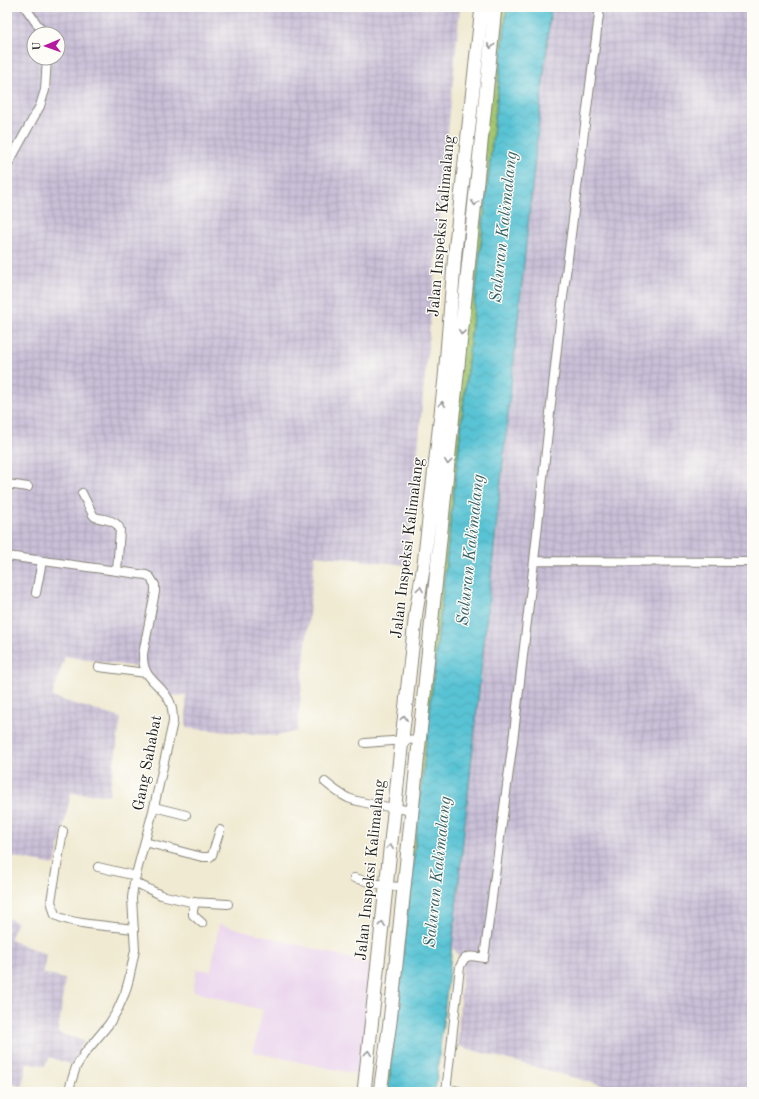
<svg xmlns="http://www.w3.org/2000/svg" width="759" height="1099" font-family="'Old Standard TT',serif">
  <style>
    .built { fill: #e9d2ed }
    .industrial { fill: url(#industrial-grid); fill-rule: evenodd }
    .grass { fill: url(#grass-dots); stroke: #607246 }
    .water { fill: url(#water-waves); stroke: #3a7078 }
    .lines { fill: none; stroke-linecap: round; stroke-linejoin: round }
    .minor-casing { stroke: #868377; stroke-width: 10 }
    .primary-casing { stroke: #868377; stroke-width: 15 }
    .minor { stroke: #fff; stroke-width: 8 }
    .primary { stroke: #fff; stroke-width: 13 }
    .oneway { stroke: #999 }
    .labels { text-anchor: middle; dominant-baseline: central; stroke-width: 3; stroke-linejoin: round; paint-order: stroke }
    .street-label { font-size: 16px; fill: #1c1c1c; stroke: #fdfcf7 }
    .water-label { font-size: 17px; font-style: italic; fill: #345f66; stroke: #fdfcf7 }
  </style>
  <defs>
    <pattern id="industrial-grid" width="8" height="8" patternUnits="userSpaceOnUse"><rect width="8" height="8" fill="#c9bfd7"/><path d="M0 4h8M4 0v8" fill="none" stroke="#aca4b8"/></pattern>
    <pattern id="grass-dots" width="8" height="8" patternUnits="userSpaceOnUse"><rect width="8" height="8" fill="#a5c770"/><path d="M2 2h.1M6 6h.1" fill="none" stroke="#8daa60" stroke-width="1.8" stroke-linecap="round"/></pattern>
    <pattern id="water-waves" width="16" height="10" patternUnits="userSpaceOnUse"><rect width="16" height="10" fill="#58c3d4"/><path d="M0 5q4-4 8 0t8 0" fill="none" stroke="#4ca7b5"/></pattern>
  </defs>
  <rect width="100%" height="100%" fill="#fdfcf7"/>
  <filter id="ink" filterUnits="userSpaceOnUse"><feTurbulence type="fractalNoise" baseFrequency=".025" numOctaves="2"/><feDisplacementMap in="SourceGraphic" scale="8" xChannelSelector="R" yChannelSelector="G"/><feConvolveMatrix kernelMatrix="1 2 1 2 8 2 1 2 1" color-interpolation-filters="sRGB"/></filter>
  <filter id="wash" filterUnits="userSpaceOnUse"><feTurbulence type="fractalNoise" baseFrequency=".012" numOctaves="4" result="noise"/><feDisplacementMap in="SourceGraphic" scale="16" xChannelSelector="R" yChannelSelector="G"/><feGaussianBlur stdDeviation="0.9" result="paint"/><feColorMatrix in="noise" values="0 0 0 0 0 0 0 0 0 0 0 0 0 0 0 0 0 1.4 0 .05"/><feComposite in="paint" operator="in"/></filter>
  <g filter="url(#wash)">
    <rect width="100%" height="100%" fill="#f0ead2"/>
    <path class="built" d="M219 924 372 964 361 1075 253 1052 263 1010 193 991 197 969 211 971Z"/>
    <path class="industrial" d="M7 7H460L407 565 315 555 297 731 276 736 186 728V695L164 697 136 667 65 656 52 697 121 718 109 795 71 793 55 865 7 856ZM34 34H58V58H34Z
      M551 7H752V1092H627L458 1046 462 961 452 946Z
      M7 918 17 922 10 940 46 954 43 973 65 979 58 1033 84 1041 72 1065 50 1057 45 1066 27 1062 22 1087 7 1081Z"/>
    <path class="grass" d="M482 7H507L388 1092H380L437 564H424Z"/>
    <path class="water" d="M507 7H551L452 946 435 1092H388Z"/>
  </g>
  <g filter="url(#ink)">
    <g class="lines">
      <defs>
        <path id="minor" d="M25 7 44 34
          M7 166 40 106 45 90 47 58
          M7 484 28 487
          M82 493 93 515 95 517C104 520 117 519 120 530L117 571
          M7 556 146 575 150 577 155 585V592L143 654C142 680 159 681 169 700 173 707 173 715 173 722L154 807 134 882 132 898 135 950 129 979 125 993 117 1011 109 1024 84 1054 76 1067 68 1092
          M534 561 752 562
          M36 593 42 561
          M99 667 146 673
          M365 743 419 739
          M325 782C332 788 340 794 348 798 365 805 394 807 412 811
          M154 807 186 815
          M63 831 51 901 55 915C73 925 112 926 134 929
          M145 842 202 857H210L212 855 220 830
          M98 867 136 876
          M354 878 386 886 404 887
          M134 882 161 895 191 902 228 904
          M195 902 193 910V915L202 923
          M446 1088 463 1092
          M446 1092 460 967C465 953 471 956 484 958L514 733 534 561 560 321 600 7"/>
        <path id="primary" d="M364 1092 402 739 416 612 424 564 445 378 455 252 482 7
          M380 1092 390 1022 412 811 495 7"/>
      </defs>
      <use href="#minor" class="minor-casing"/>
      <use href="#primary" class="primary-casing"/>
      <use href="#minor" class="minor"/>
      <use href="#primary" class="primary"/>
    </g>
    <defs><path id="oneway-chevron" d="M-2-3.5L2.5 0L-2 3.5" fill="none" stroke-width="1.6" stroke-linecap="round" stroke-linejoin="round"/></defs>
    <g class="oneway">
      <use href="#oneway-chevron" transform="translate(491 46) rotate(96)"/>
      <use href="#oneway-chevron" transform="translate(475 203) rotate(95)"/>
      <use href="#oneway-chevron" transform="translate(462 332) rotate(96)"/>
      <use href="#oneway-chevron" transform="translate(442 404) rotate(-84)"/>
      <use href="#oneway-chevron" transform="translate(448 462) rotate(96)"/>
      <use href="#oneway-chevron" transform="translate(420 589) rotate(-81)"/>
      <use href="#oneway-chevron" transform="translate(404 718) rotate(-83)"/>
      <use href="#oneway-chevron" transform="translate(390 847) rotate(-84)"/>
      <use href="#oneway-chevron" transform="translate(382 924) rotate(-84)"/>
      <use href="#oneway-chevron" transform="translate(368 1053) rotate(-84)"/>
    </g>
  </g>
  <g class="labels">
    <g class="street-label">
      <text transform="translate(442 226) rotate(-85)">Jalan Inspeksi Kalimalang</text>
      <text transform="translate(408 548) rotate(-83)">Jalan Inspeksi Kalimalang</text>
      <text transform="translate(148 763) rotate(-79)">Gang Sahabat</text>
      <text transform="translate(371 870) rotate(-84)">Jalan Inspeksi Kalimalang</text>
    </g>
    <g class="water-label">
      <text transform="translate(504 227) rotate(-84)">Saluran Kalimalang</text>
      <text transform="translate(471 550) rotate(-84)">Saluran Kalimalang</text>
      <text transform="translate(438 872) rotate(-84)">Saluran Kalimalang</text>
    </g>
  </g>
  <rect width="759" height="1099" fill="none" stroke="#fdfcf7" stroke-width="24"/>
  <g transform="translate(46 46) rotate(268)"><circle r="19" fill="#fdfcf7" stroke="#a3a29f"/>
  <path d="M0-3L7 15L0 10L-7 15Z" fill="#b5179e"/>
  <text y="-6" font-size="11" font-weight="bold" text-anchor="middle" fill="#1c1c1c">U</text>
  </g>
</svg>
